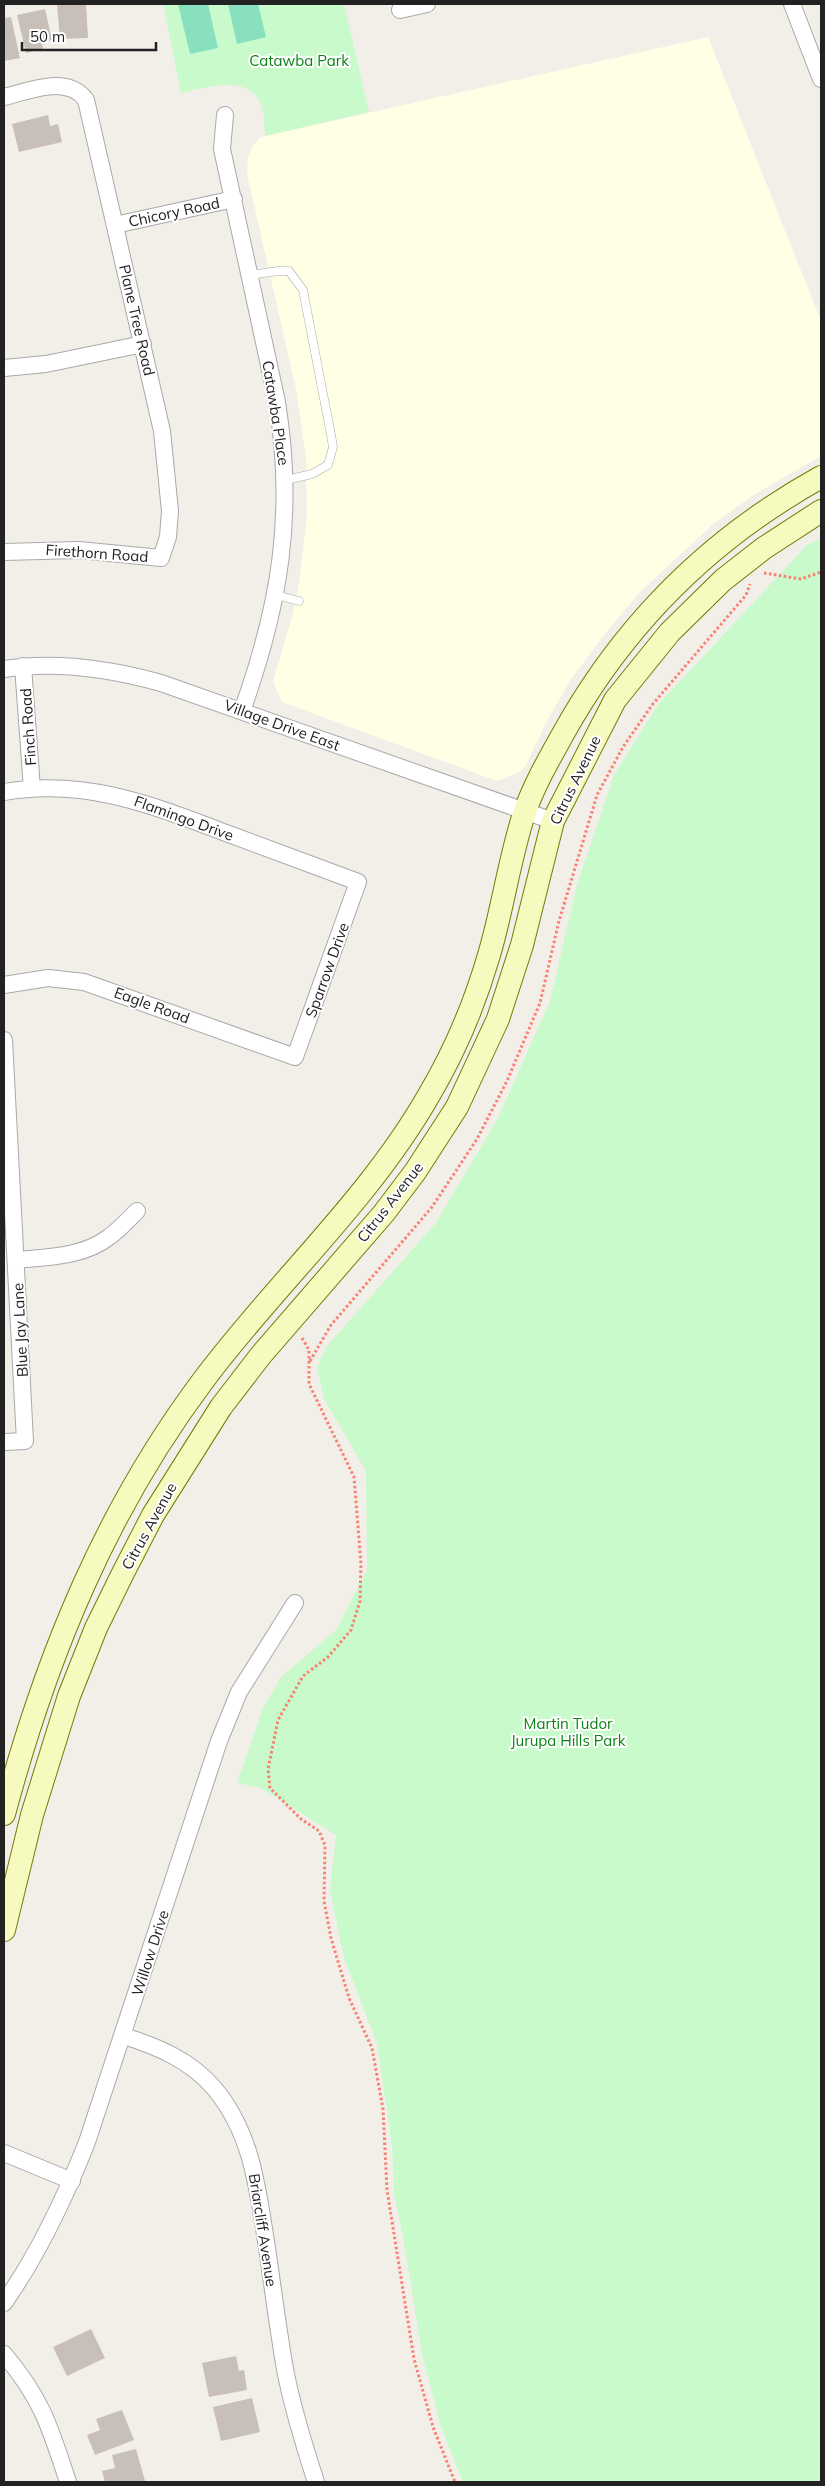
<svg xmlns="http://www.w3.org/2000/svg" width="825" height="2486" font-family="Mulish,sans-serif">
  <style>
    .education { fill: #ffffe5 }
    .park { fill: #c8facc }
    .pitch { fill: #88e0be }
    .building { fill: #c7bfb8 }
    .lines { fill: none; stroke-linecap: round; stroke-linejoin: round }
    .lane-casing { stroke: #a9a9a9; stroke-width: 9 }
    .street-casing { stroke: #a9a9a9; stroke-width: 18 }
    .secondary-casing { stroke: #707d05; stroke-width: 24 }
    .path { stroke: #fa8072; stroke-width: 3; stroke-dasharray: 2.5 2.5; stroke-linecap: butt }
    .lane { stroke: #fff; stroke-width: 8 }
    .street { stroke: #fff; stroke-width: 16 }
    .secondary { stroke: #f7fabf; stroke-width: 22 }
    .labels { text-anchor: middle; dominant-baseline: central; stroke-width: 4; stroke-linejoin: round; paint-order: stroke }
    .park-label { font-size: 15px; fill: #0c8416; stroke: #fff }
    .street-label { font-size: 15px; fill: #222; stroke: #fff }
  </style>
  <rect width="100%" height="100%" fill="#f2efe9"/>
  <path class="education" d="M708 37 821 321V456L755 494 713 524 640 592 604 635 571 679 547 721 526 765 521 771 497 781 282 702 273 682 293 613 299 583 307 516 306 459 296 389 247 174 248 158 253 146 259 138 265 136Z"/>
  <path class="park" d="M163 4H344L369 112 265 136C264 125 265 112 260 102 245 73 204 88 181 93Z
    M821 538V2482H463L441 2427 422 2354 404 2242 394 2194 392 2145 377 2043 344 1958 330 1890 336 1835 261 1788 237 1783 263 1708 281 1677 336 1630 367 1570 366 1471 324 1399 317 1368 327 1346 435 1224 498 1118 550 1001 577 885 614 775 658 705 807 545Z"/>
  <path class="pitch" d="M178 4H208L218 48 190 54Z
    M228 4H258L266 37 237 44Z"/>
  <path class="building" d="M57 4H86L88 38 60 39Z
    M45 9 52 40 42 42 43 49 26 53 17 15Z
    M11 17 20 58 4 61V18Z
    M48 115 50 126 58 124 62 142 19 152 12 124Z
    M91 2329 105 2358 67 2376 53 2347Z
    M236 2356 239 2371 244 2370 247 2390 209 2397 202 2363Z
    M252 2398 260 2432 221 2441 213 2407Z
    M122 2410 134 2440 95 2455 87 2435 100 2430 96 2419Z
    M136 2449 145 2481 105 2482 102 2471 115 2468 112 2455Z"/>
  <g class="lines">
    <defs>
      <path id="lane" d="M250 275 278 271H289L303 290 331 435 333 447 328 465 312 474 286 480
        M276 595 299 601"/>
      <path id="street" d="M792 4 821 79
        M400 10 427 4
        M4 97C30 91 67 74 86 100L162 431 170 511 168 537 161 558 79 550 4 552
        M225 115 222 149 277 402C295 514 280 605 242 711
        M115 225 234 199
        M4 368 46 364 143 344
        M23 666 32 789
        M4 669C55 661 111 669 161 683L553 821
        M4 792C85 778 152 805 226 833 270 849 314 866 358 882L295 1057 84 982 48 978 4 985
        M4 1040 25 1441 4 1442
        M17 1260C48 1257 83 1257 109 1237 119 1230 128 1220 137 1211
        M124 2036C158 2047 190 2060 214 2088 253 2134 258 2192 267 2248 273 2289 278 2329 285 2369 292 2407 304 2445 316 2482
        M4 2153 72 2181
        M4 2303C39 2253 65 2198 87 2142L219 1741 239 1692 295 1603
        M4 2354C42 2399 50 2427 68 2482"/>
      <path id="secondary" d="M4 1814C46 1657 106 1509 205 1378 277 1282 369 1200 429 1095 455 1051 475 1003 489 955 503 908 509 860 524 814 533 787 549 759 563 734 624 624 711 538 821 477
        M4 1930 32 1815 69 1696 96 1628 123 1573 153 1515 221 1407 261 1355 384 1213 415 1172 457 1107 498 1019 522 945 553 821 615 700 670 632 723 580 764 548 821 511"/>
    </defs>
    <use href="#lane" class="lane-casing"/>
    <use href="#street" class="street-casing"/>
    <use href="#secondary" class="secondary-casing"/>
    <path class="path" d="M764 573 801 579 821 572
      M302 1338 309 1350V1384L354 1477 361 1564 360 1601 351 1630 328 1657 303 1676 278 1720 268 1769 270 1788 301 1819 319 1831 325 1845 324 1901 331 1938 349 1998 372 2048 383 2109 387 2190 414 2359 433 2427 455 2482
      M310 1361 331 1325 432 1207 477 1139 507 1081 540 1003 559 921 597 795 623 747 652 705 746 595 750 584"/>
    <use href="#lane" class="lane"/>
    <use href="#street" class="street"/>
    <use href="#secondary" class="secondary"/>
  </g>
  <g class="labels">
    <g class="park-label">
      <text x="299" y="60">Catawba Park</text>
      <text x="568" y="1723">Martin Tudor<tspan x="568" dy="17">Jurupa Hills Park</tspan></text>
    </g>
    <g class="street-label">
      <text transform="translate(174 212) rotate(-12)">Chicory Road</text>
      <text transform="translate(137 320) rotate(77)">Plane Tree Road</text>
      <text transform="translate(276 413) rotate(81)">Catawba Place</text>
      <text transform="translate(97 553) rotate(4)">Firethorn Road</text>
      <text transform="translate(282 725) rotate(20)">Village Drive East</text>
      <text transform="translate(28 727) rotate(-94)">Finch Road</text>
      <text transform="translate(575 780) rotate(-64)">Citrus Avenue</text>
      <text transform="translate(184 818) rotate(20)">Flamingo Drive</text>
      <text transform="translate(327 970) rotate(-70)">Sparrow Drive</text>
      <text transform="translate(152 1005) rotate(20)">Eagle Road</text>
      <text transform="translate(390 1202) rotate(-52)">Citrus Avenue</text>
      <text transform="translate(20 1330) rotate(-93)">Blue Jay Lane</text>
      <text transform="translate(149 1526) rotate(-61)">Citrus Avenue</text>
      <text transform="translate(150 1953) rotate(-72)">Willow Drive</text>
      <text transform="translate(263 2230) rotate(81)">Briarcliff Avenue</text>
    </g>
  </g>
  <rect width="825" height="2486" fill="none" stroke="#222222" stroke-width="10"/>
  <path d="M22 42v8h134v-8" fill="none" stroke="#222222" stroke-width="2.5"/>
  <text x="30" y="42" font-size="15" fill="#222222" stroke="#ffffff" stroke-width="4" paint-order="stroke">50 m</text>
</svg>
